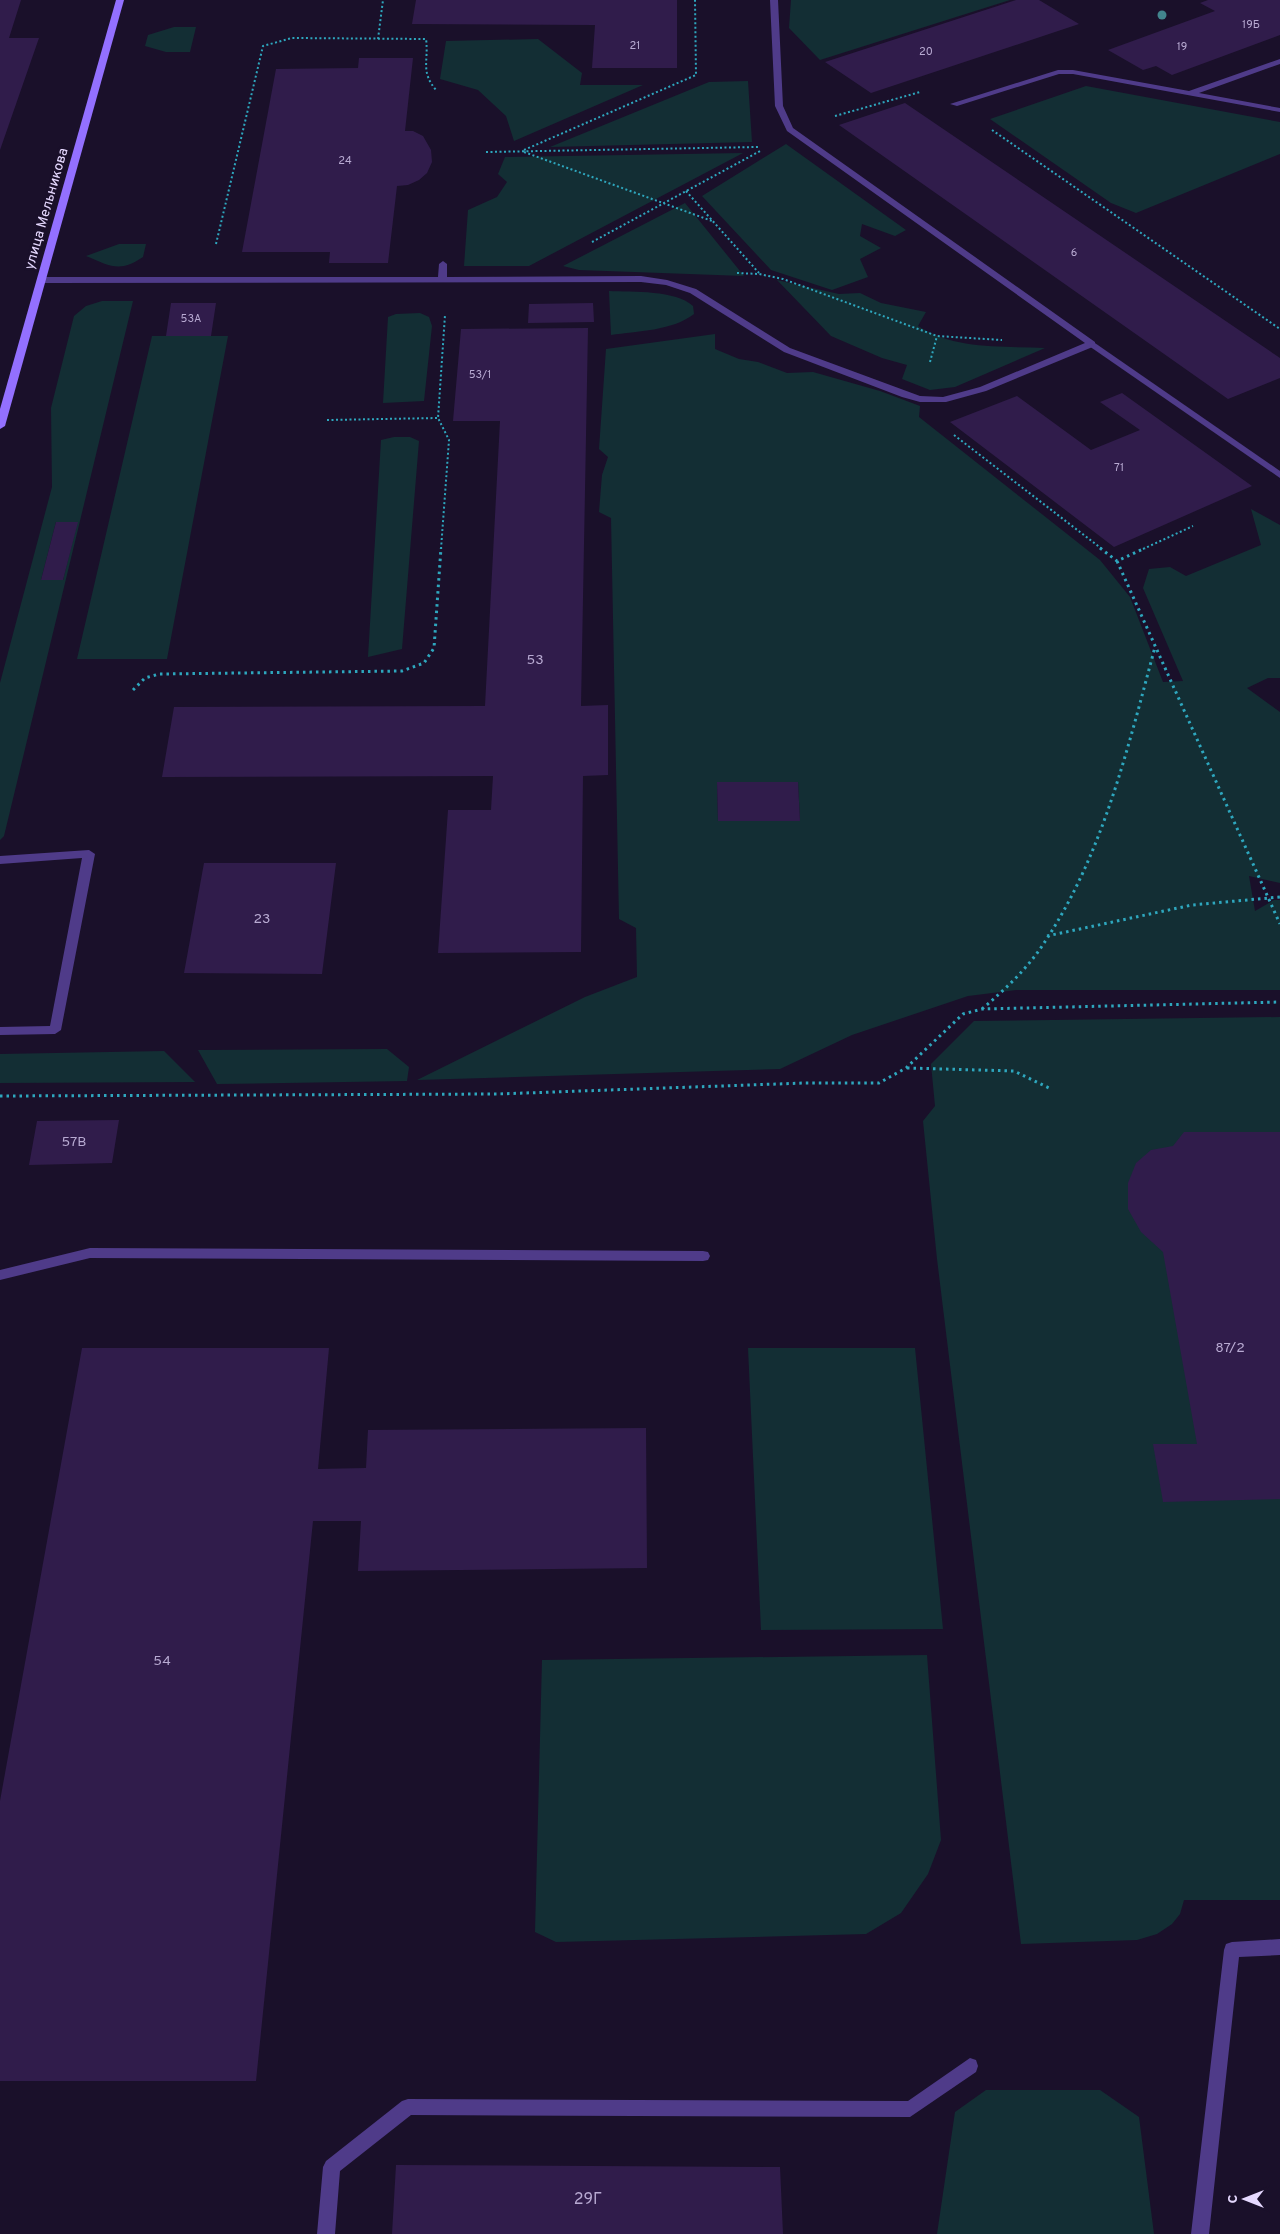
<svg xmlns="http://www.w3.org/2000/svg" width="1280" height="2234" font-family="Overpass,sans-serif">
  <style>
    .green { fill: #132e34; fill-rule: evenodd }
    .building { fill: #301c4b }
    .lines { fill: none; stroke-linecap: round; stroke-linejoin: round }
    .path-far1 { stroke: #2ea7be; stroke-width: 2; stroke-dasharray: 2 2.5; stroke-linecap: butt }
    .path { stroke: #2ea7be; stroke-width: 3; stroke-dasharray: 2.5 4; stroke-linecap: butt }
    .lane { fill: #4f3b89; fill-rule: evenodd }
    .street { fill: #4f3b89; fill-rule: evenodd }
    .secondary { fill: #9370ff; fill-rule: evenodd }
    .tree { fill: #42848d }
    .labels { text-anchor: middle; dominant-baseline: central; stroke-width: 5; stroke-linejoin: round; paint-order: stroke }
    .far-number-label { font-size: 11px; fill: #b8aad2 }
    .far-street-label { font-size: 14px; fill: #e6d9ff; stroke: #1a102a }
    .number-label { font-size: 14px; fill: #b8aad2 }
    .near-number-label { font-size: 16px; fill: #b8aad2 }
  </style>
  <rect width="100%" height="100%" fill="#1a102a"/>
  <path class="green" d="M791 0H1010L820 60 789 28Z
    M174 27H196L190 52H166L145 46 148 35Z
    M538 39 582 73 580 85H643L514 141 506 116 478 90 440 79 446 41Z
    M748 81 752 142 550 147 709 82Z
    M1086 86 1280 122V154L1136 213 1111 203 990 119Z
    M786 144 906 230 895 236 862 224 860 236 881 248 860 259 868 277 832 290 771 270 702 196Z
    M743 153 529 266H464L468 210 497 197 507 182 498 174 505 157Z
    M685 203 744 276 579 270 563 266Z
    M119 244H146L143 257C120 273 110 266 86 256Z
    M777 280 839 294 860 293 881 303 926 312 918 326C955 350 1002 346 1045 348L955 387 930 390 902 379 907 365 882 358 831 336Z
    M609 291C633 292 676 290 693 306L694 314C672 331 637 331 611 335Z
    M102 301H133L4 836 0 840V683L52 487 51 408 74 316 86 306ZM56 522 77 523 63 580H41Z
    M420 313 429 317 432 326 424 401 383 403 388 317 396 314Z
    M715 334V349L739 359 758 362 787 373 813 372 880 391 920 406 919 417 1100 560 1130 597 1163 682 1183 681 1143 588 1149 569 1170 567 1186 576 1261 545 1251 509 1280 525V678H1268L1247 688 1280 712V883L1249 876 1255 911 1274 900H1280V990H1016L968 996 852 1035 780 1069 417 1080 585 997 637 977 636 928 619 919 611 518 599 512 602 475 608 457 599 449 606 349ZM798 782 800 821H718L717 782Z
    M152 336H228L167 659H77Z
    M394 437H410L419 441 402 649 368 657 381 440Z
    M1280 1017V1900H1184L1180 1914 1172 1924 1157 1934 1137 1940 1021 1944 937 1259 923 1121 935 1106 931 1064 974 1021Z
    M387 1049 409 1067 407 1081 217 1084 198 1050Z
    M164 1051 195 1082 0 1083V1054Z
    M748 1348H915L943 1629 761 1630Z
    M927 1655 941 1840 928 1874 901 1913 866 1934 556 1942 535 1932 542 1660Z
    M986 2090H1100L1139 2117 1154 2234H937L955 2112Z"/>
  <path class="building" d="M0 0H21L9 38H39L0 150Z
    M416 0H677V68H592L595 25 412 24Z
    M1016 0H1039L1079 24 871 93 825 62Z
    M1208 0H1280V35L1172 75 1156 66 1143 70 1108 50 1215 11 1200 3Z
    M359 58H413L405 131H413L423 136 431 150 432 162 427 173 419 180 408 185 397 186 388 263H329L330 252H242L276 69 358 68Z
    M905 103 1280 358V378L1228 399 839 125Z
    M171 303H216L211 336H166Z
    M593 303 594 322 528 323 529 304Z
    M588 328 581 706 608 705V775L583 776 581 952 438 953 448 810H491L493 776 162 777 174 707 485 706 500 421H453L461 329Z
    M1122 393 1252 486 1114 547 950 422 1017 396 1091 450 1140 430 1100 402Z
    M56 522H78L63 580H41Z
    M717 782H798L800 821H718Z
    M204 863H336L322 974 184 973Z
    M119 1120 112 1163 29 1165 37 1121Z
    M1184 1132H1280V1499L1163 1502 1153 1444H1197L1163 1252 1141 1232 1128 1209V1183L1136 1163 1151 1150 1173 1146Z
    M82 1348H329L318 1469 366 1468 368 1430 646 1428 647 1568 358 1571 361 1521H313L256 2081H0V1801Z
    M396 2165 780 2167 783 2234H392Z"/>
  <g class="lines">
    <path class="path-far1" d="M378 39 383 0
      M835 116 920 92
      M992 130 1280 329
      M524 150 696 75 695 0
      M486 152 758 147
      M524 152 712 221
      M686 191 759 273
      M592 242 762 150
      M216 244 263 46 292 38 426 39C429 61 420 71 436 90
      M737 273 759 274 783 279 937 336 1002 340
      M930 362 937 336
      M327 420 438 418
      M954 435 1102 549
      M441 549 449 440 438 418 445 315
      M1143 549 1193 526"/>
    <path class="path" d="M1100 548 1117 561 1145 548
      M1117 561 1280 924
      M133 690 145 678 159 674 402 671 424 663 434 648 441 548
      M1047 936 1192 905 1280 897
      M982 1009C1003 991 1024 972 1040 949 1102 859 1127 751 1155 647
      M907 1068 1014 1071 1049 1088
      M0 1096 497 1094 805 1083H879L906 1068 963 1014 982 1009 1280 1002"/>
    <path class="lane" d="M770 0H778L783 106 793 128 1095 342V346L986 391 946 402H920L902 397 784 352 690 293 666 285 641 282 42 283 38 280 42 277H438L439 264 443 261 447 264V277L641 276 667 280 696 289 790 348 920 396 943 397 980 387 1085 343 787 131 775 106Z
      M1280 59V64L1199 93 1280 108V112L1073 74H1059L957 106 950 104 1058 70H1073L1189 91Z
      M89 850 95 854 61 1030 55 1034 0 1035V1027L50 1026 82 858 0 864V856Z
      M90 1248 703 1251 708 1252 710 1256 708 1260 703 1261 90 1258 0 1280V1270Z
      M1280 1939V1955L1239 1957 1209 2234H1191L1224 1950 1226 1944 1232 1942Z
      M970 2058 976 2060 978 2066 976 2072 910 2117 411 2115 340 2171 335 2234H317L323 2167 326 2161 402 2101 408 2099 908 2101Z"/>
    <path class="street" d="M1092 341 1280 471V478L1089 346V342Z"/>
    <path class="secondary" d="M116 0H124L5 426 0 429V409Z"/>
  </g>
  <circle class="tree" cx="1162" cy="15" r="4.5"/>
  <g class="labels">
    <g class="far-number-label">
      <text x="1251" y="25">19Б</text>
      <text x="635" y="46">21</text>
      <text x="1182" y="47">19</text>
      <text x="926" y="52">20</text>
      <text x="345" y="161">24</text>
      <text x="1074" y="253">6</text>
      <text x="191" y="319">53А</text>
      <text x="480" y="375">53/1</text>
      <text x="1119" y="468">71</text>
    </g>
    <g class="far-street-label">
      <text transform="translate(47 209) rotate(-74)">улица Мельникова</text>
    </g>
    <g class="number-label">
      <text x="535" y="660">53</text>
      <text x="262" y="919">23</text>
      <text x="74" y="1142">57В</text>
      <text x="1230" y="1348">87/2</text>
      <text x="162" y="1661">54</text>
    </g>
    <g class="near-number-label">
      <text x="588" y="2200">29Г</text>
    </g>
  </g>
  <g transform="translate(1245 2199) rotate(270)" stroke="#1a102a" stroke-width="4" paint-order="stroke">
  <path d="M0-4L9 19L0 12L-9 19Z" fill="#e6d9ff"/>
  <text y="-8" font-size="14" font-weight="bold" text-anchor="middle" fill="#e6d9ff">С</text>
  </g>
</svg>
